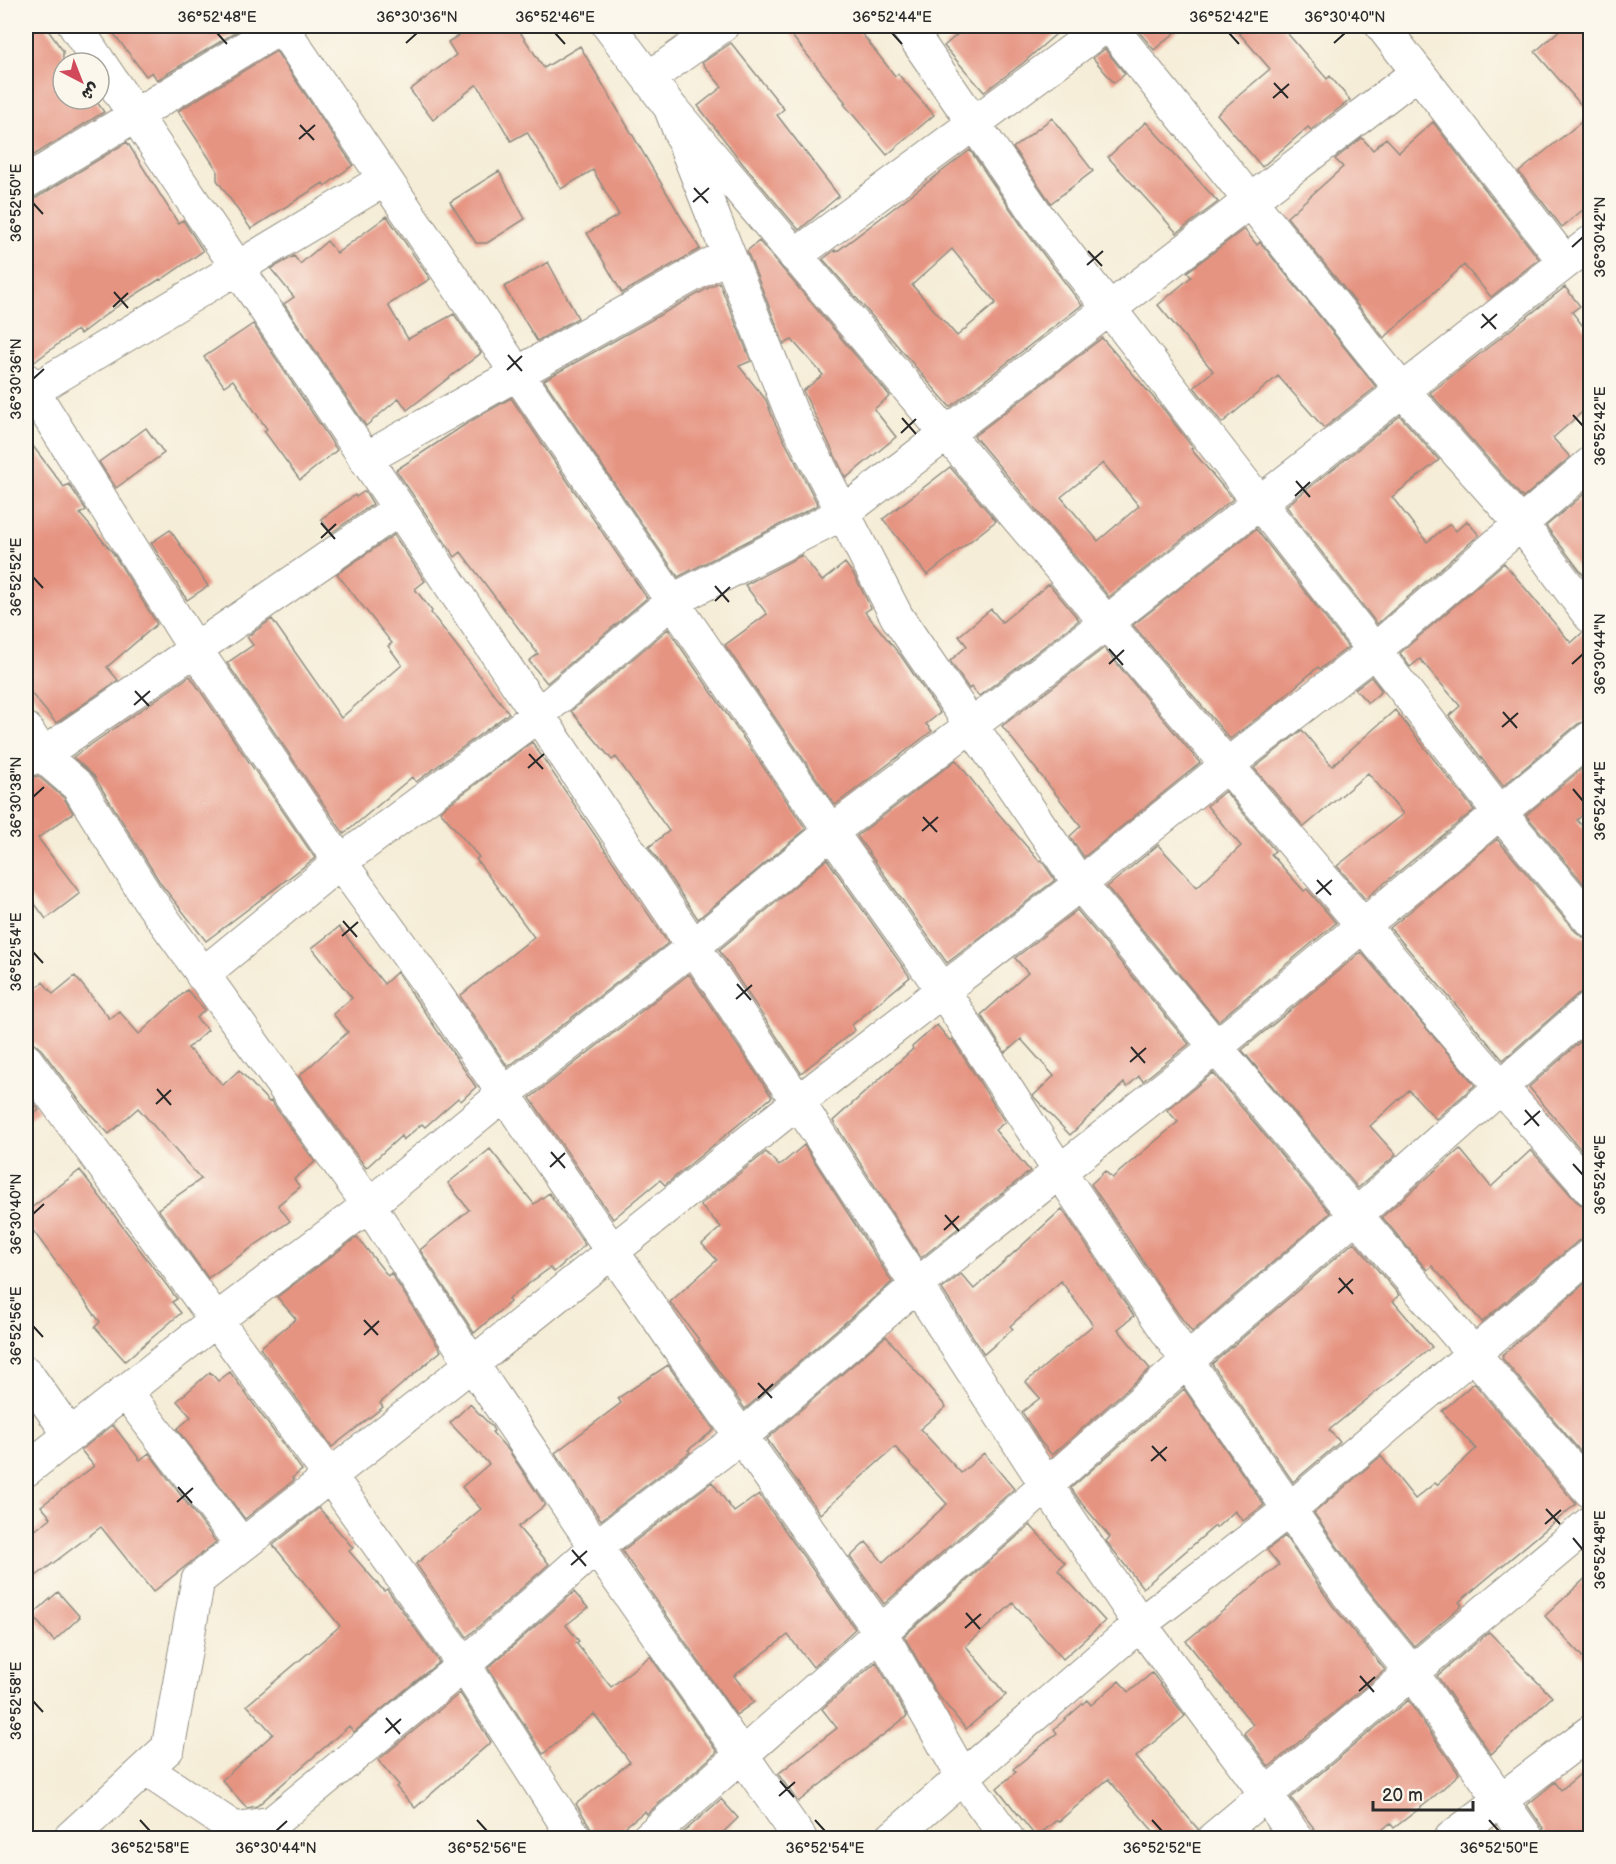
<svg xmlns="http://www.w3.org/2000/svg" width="1616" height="1864" font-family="'Balsamiq Sans','Playpen Sans Arabic',sans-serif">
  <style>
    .building { fill: #e69482; fill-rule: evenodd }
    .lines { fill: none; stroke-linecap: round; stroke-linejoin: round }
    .minor-casing { stroke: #908c81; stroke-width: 35 }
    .minor { stroke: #fff; stroke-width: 33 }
    .ticks { fill: none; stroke: #2b2b2b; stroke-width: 2 }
    .neatline { fill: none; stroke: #2b2b2b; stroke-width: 2 }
    .ticks-label { font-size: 15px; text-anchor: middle; fill: #2b2b2b }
  </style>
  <rect width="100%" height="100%" fill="#fbf7ec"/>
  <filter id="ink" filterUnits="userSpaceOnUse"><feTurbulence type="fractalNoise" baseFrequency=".0167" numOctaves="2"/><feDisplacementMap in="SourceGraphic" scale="12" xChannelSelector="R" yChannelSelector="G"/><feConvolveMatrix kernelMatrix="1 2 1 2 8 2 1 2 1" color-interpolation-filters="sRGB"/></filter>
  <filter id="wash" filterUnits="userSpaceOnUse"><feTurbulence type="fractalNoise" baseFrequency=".008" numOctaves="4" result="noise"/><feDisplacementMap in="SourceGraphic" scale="24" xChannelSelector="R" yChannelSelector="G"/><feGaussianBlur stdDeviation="1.35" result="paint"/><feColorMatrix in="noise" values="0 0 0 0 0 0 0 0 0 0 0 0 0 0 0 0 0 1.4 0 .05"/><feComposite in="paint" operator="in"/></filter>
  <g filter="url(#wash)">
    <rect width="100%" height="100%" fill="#f5edd7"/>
    <g id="blocks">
      <path class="building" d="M26 26H45L63 51V99H95L104 112 26 160Z
        M108 26H246L157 80 152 72 146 76Z
        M473 26H516L544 68 580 46 700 249 622 293 587 233 619 215 593 170 561 189 527 132 511 141 479 87 476 85 433 120 410 90 456 55 448 42Z
        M784 26H856L895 76 898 74 934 115 887 155 844 104 846 103Z
        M967 26H1065L1023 63 984 92 944 46Z
        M1134 26H1183L1154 50Z
        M1233 26H1281L1327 79 1330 76 1350 100 1311 130 1308 127 1262 167 1217 114 1270 69Z
        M1564 26H1590V115L1535 52Z
        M731 43 784 109 777 115 839 196 799 230 743 164 698 106 722 87 702 63Z
        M1105 49 1125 74 1114 83 1093 58Z
        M276 51 353 165 325 186 323 183 251 229 217 180V170L178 111Z
        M1590 115V204L1562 227 1519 172Z
        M1052 118 1093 171 1051 203 1013 148Z
        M1146 122 1218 202 1177 233 1108 157Z
        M1433 122 1539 259 1491 297 1464 265 1384 338 1287 217 1343 167 1335 159 1362 138 1373 150 1386 138 1399 152Z
        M127 142 178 223 183 220 203 251 161 280 160 279 116 307 80 334 77 330 33 363 26 361V201L36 198Z
        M970 150 1024 229 1082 305 950 407 823 259 835 250 836 252ZM952 249 996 303 957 336 912 285Z
        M499 171 525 219 487 243H476L450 202Z
        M387 216 430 279 388 305 408 339 454 314 481 353 407 410 399 398 366 426 284 304 294 297 271 269 294 256 300 264 327 241 337 253Z
        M1244 229 1257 245 1260 242 1376 387 1324 428 1278 376 1222 423 1194 387 1213 371 1158 305 1191 277 1187 272Z
        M759 241 890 396 874 409 896 437 846 478 803 391 823 375 792 340 784 344 747 251Z
        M548 262 578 318 537 341 504 287Z
        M719 282 751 361 739 366 766 400 774 421 818 505 678 577 544 380Z
        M1565 287 1580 306 1572 312 1590 335V405L1553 438 1570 457 1523 498 1430 393Z
        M253 324 337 450 300 480 264 431 267 429 233 380 224 386 204 357Z
        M1102 338 1165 411 1193 448 1191 449 1233 499 1109 597 974 436ZM1103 463 1139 506 1098 541 1061 497Z
        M511 398 647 598 547 683 529 661 538 654 461 552 455 557 396 470 469 422Z
        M1400 416 1439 460 1392 497 1427 542 1450 524 1456 531 1467 521 1479 535 1377 624 1286 506Z
        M146 428 164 453 116 488 99 462Z
        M26 437 64 487 69 484 86 510 80 514 113 553 157 624 107 667 118 680 56 723 26 687Z
        M950 467 996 521 927 575 883 519Z
        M365 491 373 504 331 533 321 519 355 495 356 497Z
        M1588 491 1590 494V584L1546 526Z
        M1256 529 1348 647 1320 669 1318 667 1278 702 1230 739 1133 625Z
        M170 530 208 586 187 600 151 543Z
        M394 535 425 581 415 589 432 611 431 613 509 713 416 782 412 777 344 834 227 663 253 645 247 637 272 619 341 718 402 665 388 646 392 643 337 574Z
        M802 555 822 581 845 563 854 575 871 608 865 612 901 656 940 713 926 724 932 731 835 805 725 645 767 614 745 585Z
        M1504 563 1571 643 1582 633 1590 634V720L1578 724 1503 786 1449 716 1460 706 1420 659 1410 667 1400 653Z
        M1049 584 1079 620 979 696 971 687 969 689 950 661 967 646 959 636 991 609 1002 622Z
        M668 629 806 829 698 919 649 847 669 831 616 757 612 760 571 711Z
        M1104 648 1200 763 1084 857 1070 836 1081 826 1002 726Z
        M190 676 315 858 206 941 161 884 94 776 73 757Z
        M1371 677 1382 691 1368 703 1355 689Z
        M1395 710 1474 810 1365 899 1337 866 1403 814 1368 773 1304 827 1254 768 1302 730 1332 766Z
        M532 742 668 943 508 1067 460 996 534 937 476 859 479 857 440 811Z
        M956 760 993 807 1039 861 1041 860 1055 880 947 963 857 836Z
        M1590 762V808L1577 820 1590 835V891L1526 815Z
        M38 776 64 798 73 813 38 838 80 893 46 919 26 892V778Z
        M1225 791 1275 851 1271 854 1304 891 1307 889 1336 923 1218 1021 1107 887 1158 845 1197 887 1241 846 1207 806Z
        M1497 839 1576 932 1583 937 1590 938V990L1578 994 1503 1060 1390 928Z
        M827 859 910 977 852 1025 855 1030 801 1073 719 950Z
        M1077 910 1189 1044 1143 1081 1139 1076 1127 1087 1124 1083 1070 1135 1033 1096 1054 1076 1021 1039 1005 1053 981 1015 1028 973 1015 958Z
        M339 927 384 984 397 972 476 1087 461 1101 458 1098 425 1127 422 1124 403 1140 401 1136 366 1168 299 1076 348 1032 333 1014 352 998 312 948Z
        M1361 952 1475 1085 1436 1119 1409 1090 1370 1126 1396 1155 1358 1188 1242 1050Z
        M689 974 772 1097 665 1185 660 1180 613 1219 530 1098Z
        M75 976 110 1019 119 1011 139 1034 187 990 205 1010 196 1018 208 1030 188 1048 223 1085 239 1070 269 1102 271 1101 315 1162 294 1179 300 1187 278 1205 290 1221 208 1278 158 1209 201 1179 138 1108 109 1134 84 1107 41 1049 34 1043 26 1042V997L43 982 53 994Z
        M937 1025 950 1041 952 1039 1005 1122 995 1130 1030 1171 921 1258 833 1121 913 1049 912 1047Z
        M1590 1033V1161L1529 1087Z
        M1213 1073 1330 1213 1192 1332 1179 1315 1091 1184 1105 1171 1112 1178 1178 1122 1167 1110Z
        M26 1091 39 1110 26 1121Z
        M804 1145 892 1282 745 1409 698 1342 700 1341 670 1302 717 1260 702 1244 721 1227 700 1205 766 1152 779 1166Z
        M490 1149 534 1204 549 1193 585 1245 554 1272 550 1268 508 1299 510 1302 474 1333 420 1250 469 1210 448 1183Z
        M1460 1149 1491 1187 1531 1150 1576 1201 1583 1206 1590 1207V1237L1578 1241 1482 1322 1432 1266 1427 1270 1382 1217Z
        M80 1170 177 1299 172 1302 181 1313 125 1361 95 1327 100 1322 26 1221V1212Z
        M1062 1209 1134 1316 1118 1329 1150 1369 1052 1455 1040 1441 1022 1412 1040 1398 1026 1382 1093 1325 1061 1281 1010 1326 1013 1329 984 1354 942 1289 961 1274 974 1289Z
        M357 1237 388 1276 391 1273 441 1351 380 1403 383 1407 332 1447 260 1348 296 1319 277 1297Z
        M1354 1242 1399 1295 1393 1301 1432 1347 1329 1430 1340 1442 1293 1482 1212 1364Z
        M1590 1279V1463L1502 1358 1503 1357 1502 1355Z
        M886 1336 946 1407 920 1429 961 1473 984 1453 1014 1489 884 1604 850 1557 866 1542 883 1562 947 1504 895 1447 820 1514 767 1439Z
        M668 1365 714 1430 688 1450 690 1452 601 1520 555 1453 621 1403 618 1398Z
        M210 1372 218 1381 230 1372 302 1470 292 1478 294 1480 245 1519 177 1429 191 1417 177 1401Z
        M1474 1383 1576 1504 1459 1602 1462 1605 1414 1646 1362 1582 1314 1513 1381 1456 1415 1499 1435 1483 1437 1485 1476 1449 1442 1411Z
        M1184 1389 1264 1505 1243 1521 1235 1511 1216 1528 1215 1526 1143 1588 1106 1541 1110 1537 1082 1504 1071 1488Z
        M470 1404 492 1427 494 1431 492 1432 509 1451 545 1505 518 1527 549 1564 467 1637 416 1564 481 1509 462 1487 489 1464 450 1423Z
        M113 1425 140 1460 149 1453 216 1542 153 1592 101 1527 36 1576 26 1562V1537L51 1518 41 1506 94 1466 81 1450Z
        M712 1482 734 1512 759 1494 855 1629 813 1667 788 1635 734 1676 754 1702 736 1715 622 1551Z
        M319 1508 353 1548 349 1551 384 1591 387 1589 439 1662 354 1732 349 1726 257 1806 247 1808 222 1780 273 1734 247 1705 340 1626 273 1545Z
        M1030 1525 1065 1563 1058 1570 1105 1621 1063 1659 1013 1603 966 1646 1006 1695 966 1729 937 1694 904 1636Z
        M1285 1536 1332 1605 1385 1670 1269 1767 1244 1733 1253 1725 1186 1641 1279 1565 1267 1550Z
        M1590 1574V1665L1545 1616Z
        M58 1592 80 1617 54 1641 32 1615Z
        M574 1592 588 1608 566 1625 579 1641 576 1643 611 1687 650 1656 717 1752 647 1814 645 1811 610 1839H594L591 1828 576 1804 630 1762 594 1714 543 1754 488 1668Z
        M1489 1632 1552 1697 1491 1754 1437 1676Z
        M876 1662 907 1716 798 1802 778 1774 837 1728 822 1709Z
        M1152 1673 1185 1716 1136 1757 1198 1829 1196 1839H1160L1108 1779 1058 1822 1057 1820 1036 1837 997 1788 1016 1772 1013 1769 1057 1733 1054 1729 1087 1700 1091 1705 1119 1681 1129 1692Z
        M460 1693 491 1742 415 1808 396 1787 399 1785 378 1760Z
        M1408 1700 1459 1774 1429 1801 1394 1828 1390 1823 1372 1839H1322L1291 1798Z
        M1590 1766V1839H1545L1543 1828 1527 1805 1555 1782 1561 1790Z
        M721 1799 738 1818 716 1839H676Z"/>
    </g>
  </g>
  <g filter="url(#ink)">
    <use href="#blocks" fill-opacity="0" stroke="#908c81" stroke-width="1.5"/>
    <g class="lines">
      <defs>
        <path id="minor" d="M75 26 798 1102 1047 1486 1140 1624 1266 1794 1296 1838
          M281 26 672 601 831 832 942 989 1060 1172 1187 1361 1347 1593 1412 1673 1527 1838
          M609 26 670 107 1442 1019 1590 1189
          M907 26 1039 218 1500 813 1590 920
          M1110 26 1402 390 1522 525 1590 616
          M1382 26 1565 262
          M649 78 722 26
          M670 107 791 412 897 617 1080 884 1356 1215 1590 1491
          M26 182 281 26
          M795 256 1105 26
          M26 380 195 649 340 862 428 983 671 1337 881 1633 964 1779 1007 1838
          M26 395 385 179
          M365 459 728 255
          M26 729 42 755 78 786 145 894 369 1205 472 1364 596 1547 800 1838
          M26 760 42 755 399 509
          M202 975 340 862 538 715 672 601 843 513 1418 72
          M26 1060 330 1476 464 1665 575 1838
          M26 1373 70 1435
          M125 1391 242 1545
          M26 1470 216 1320 369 1205 504 1094 693 947 831 832 1106 623 1590 243
          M145 1769 235 1829 272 1823 464 1665 596 1547 742 1436 917 1285 1216 1047 1590 738
          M70 1838 168 1748 198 1580 472 1364 798 1102 1080 884 1226 766 1374 651 1590 464
          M648 1838 1187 1361 1356 1215 1590 1008
          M892 1838 1140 1624 1290 1509 1590 1255
          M1214 1838 1590 1523
          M1451 1838 1590 1732"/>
      </defs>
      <use href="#minor" class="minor-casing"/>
      <use href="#minor" class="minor"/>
    </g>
  </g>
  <path class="ticks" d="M217 33 227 44M555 33 565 44M892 33 902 44M1229 33 1239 44M406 43 417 33M1334 43 1345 33M1274 83 1288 98M1273 98 1289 84M300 125 314 140M299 139 315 125M694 188 708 203M693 202 709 188M33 203 43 214M1572 247 1583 237M1088 251 1102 266M1087 265 1103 251M114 292 128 308M113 307 128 293M1482 314 1496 329M1481 328 1497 314M508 355 522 371M507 370 522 356M33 379 44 369M1573 415 1583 426M902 418 916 434M901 433 916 419M1296 481 1310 497M1295 496 1310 482M321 523 335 539M321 538 336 524M33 577 43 588M715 586 729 602M715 601 730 587M1109 649 1123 665M1109 664 1124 650M1572 664 1583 654M135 691 149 706M134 705 150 691M1503 712 1517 728M1502 727 1518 713M529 754 543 769M528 768 544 754M1573 789 1583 801M33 797 44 787M923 817 937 832M922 831 938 817M1317 880 1331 895M1316 894 1332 880M343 921 357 937M342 936 358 922M33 952 43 963M737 984 751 1000M736 999 752 985M1131 1047 1145 1063M1130 1062 1146 1048M157 1089 171 1105M156 1104 171 1090M1525 1110 1539 1126M1524 1125 1540 1111M551 1152 565 1168M1573 1164 1583 1175M550 1167 565 1153M33 1214 44 1204M945 1215 959 1231M944 1230 959 1216M1339 1278 1353 1294M1338 1293 1353 1279M364 1320 378 1335M33 1326 43 1337M364 1335 379 1321M758 1383 772 1398M758 1398 773 1384M1152 1446 1166 1461M1151 1461 1167 1447M178 1487 192 1503M177 1502 193 1488M1546 1509 1560 1524M1545 1524 1561 1510M1573 1538 1583 1550M572 1550 586 1566M571 1565 587 1551M966 1613 980 1629M965 1628 981 1614M1360 1676 1374 1692M1359 1691 1375 1677M33 1701 43 1712M386 1718 400 1734M385 1733 401 1719M780 1781 794 1797M779 1796 795 1782M140 1820 150 1831M477 1820 487 1831M815 1820 825 1831M1152 1820 1162 1831M1489 1820 1499 1831M276 1831 287 1821"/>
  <rect width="1616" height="1864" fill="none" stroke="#fbf7ec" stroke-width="66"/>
  <g transform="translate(81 81) rotate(138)"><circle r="28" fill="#fbf7ec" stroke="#a8a59f" stroke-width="1.5"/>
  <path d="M0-4.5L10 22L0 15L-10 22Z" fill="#d1495b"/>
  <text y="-9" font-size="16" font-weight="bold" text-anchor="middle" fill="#2b2b2b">ش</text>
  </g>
  <path d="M1373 1801v9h100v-9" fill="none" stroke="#2b2b2b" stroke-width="3"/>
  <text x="1382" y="1801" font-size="18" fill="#2b2b2b" stroke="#fbf7ec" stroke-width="4.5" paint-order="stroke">20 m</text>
  <rect x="33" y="33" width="1550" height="1798" class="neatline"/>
  <g class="ticks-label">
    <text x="217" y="22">36°52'48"E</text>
    <text x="417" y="22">36°30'36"N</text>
    <text x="555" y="22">36°52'46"E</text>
    <text x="892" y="22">36°52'44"E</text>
    <text x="1229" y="22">36°52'42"E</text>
    <text x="1345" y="22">36°30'40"N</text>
    <text transform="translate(16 203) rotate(-90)" y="5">36°52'50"E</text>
    <text transform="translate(1600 237) rotate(-90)" y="5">36°30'42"N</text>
    <text transform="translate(16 379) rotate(-90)" y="5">36°30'36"N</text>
    <text transform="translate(1600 426) rotate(-90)" y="5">36°52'42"E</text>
    <text transform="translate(16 577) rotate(-90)" y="5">36°52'52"E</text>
    <text transform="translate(1600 654) rotate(-90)" y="5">36°30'44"N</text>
    <text transform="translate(16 797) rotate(-90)" y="5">36°30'38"N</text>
    <text transform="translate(1600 801) rotate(-90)" y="5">36°52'44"E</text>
    <text transform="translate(16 952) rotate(-90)" y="5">36°52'54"E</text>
    <text transform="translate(1600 1175) rotate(-90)" y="5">36°52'46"E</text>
    <text transform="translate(16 1214) rotate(-90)" y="5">36°30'40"N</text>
    <text transform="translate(16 1326) rotate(-90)" y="5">36°52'56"E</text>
    <text transform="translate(1600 1550) rotate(-90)" y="5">36°52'48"E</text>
    <text transform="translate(16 1701) rotate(-90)" y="5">36°52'58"E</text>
    <text x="150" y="1853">36°52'58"E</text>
    <text x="276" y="1853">36°30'44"N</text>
    <text x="487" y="1853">36°52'56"E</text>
    <text x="825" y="1853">36°52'54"E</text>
    <text x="1162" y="1853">36°52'52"E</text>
    <text x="1499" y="1853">36°52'50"E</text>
  </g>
</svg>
